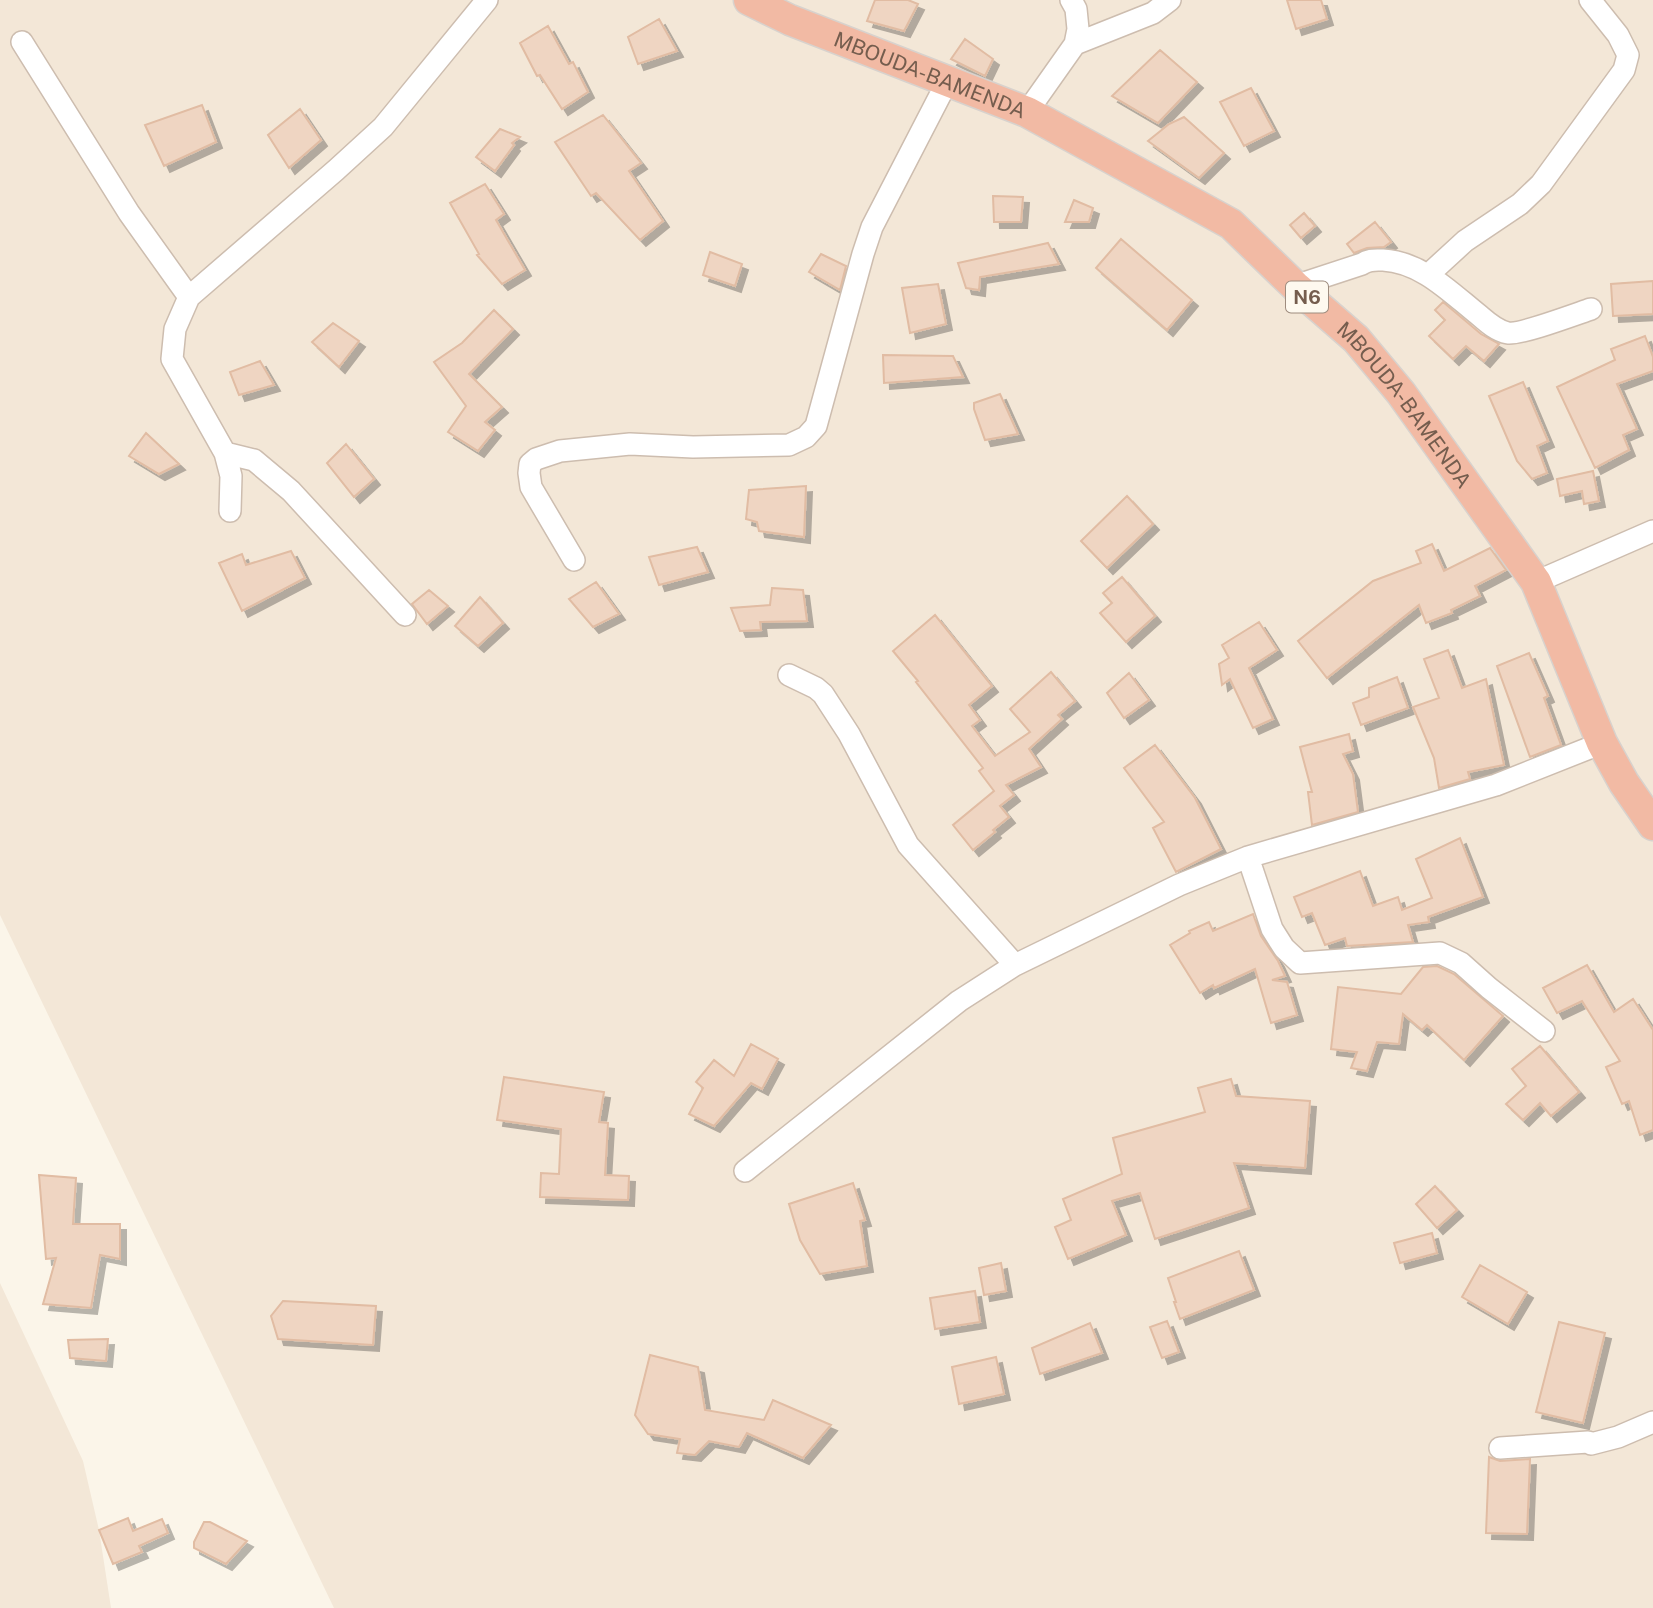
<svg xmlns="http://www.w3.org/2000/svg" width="1653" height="1608" font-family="'Public Sans',sans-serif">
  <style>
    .residential { fill: #f3e7d7 }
    .building { fill: #efd5c2; stroke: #e1bca3; stroke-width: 2; filter: url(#shadow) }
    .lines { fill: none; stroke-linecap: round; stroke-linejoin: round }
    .minor-casing { stroke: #cdbdaf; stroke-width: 24 }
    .highway-casing { stroke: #d8d2cd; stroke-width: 33 }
    .minor { stroke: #fff; stroke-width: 21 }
    .highway { stroke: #f2baa4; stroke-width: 30 }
    .labels { text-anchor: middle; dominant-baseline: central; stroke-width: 5; stroke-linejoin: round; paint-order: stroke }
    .shield { fill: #fef9ef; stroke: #9e8c7e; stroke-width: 2 }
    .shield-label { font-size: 19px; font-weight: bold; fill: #755d4e }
    .street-label { font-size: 21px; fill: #755d4e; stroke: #fef9ef }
  </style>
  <defs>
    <filter id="shadow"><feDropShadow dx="6" dy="6" stdDeviation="0" flood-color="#0004"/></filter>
  </defs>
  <rect width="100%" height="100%" fill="#fbf5e9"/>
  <path class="residential" d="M0 0H1653V1608H334L0 915Z
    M0 1283 83 1461 99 1530 111 1608H0Z"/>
  <path class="building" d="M875 0H908L918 4 904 31 867 21Z
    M1287 0H1321L1327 19 1296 29Z
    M659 19 677 51 638 64 628 37Z
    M548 26 569 64 573 62 588 92 562 109 540 75 537 76 520 43Z
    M965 39 993 59 985 76 951 59Z
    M1160 50 1197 82 1158 123 1112 96Z
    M1251 88 1274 131 1244 146 1220 102Z
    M202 105 216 142 164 166 145 125Z
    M300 109 321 140 289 168 268 135Z
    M603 115 641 163 629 171 663 221 640 240 596 193 591 196 555 142Z
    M1184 117 1224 153 1199 178 1148 141 1169 124Z
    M500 129 520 137 512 143 514 145 495 171 476 157Z
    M485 184 504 214 496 220 525 270 502 284 477 255 479 254 450 203Z
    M993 196 1023 197 1021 222H994Z
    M1074 200 1093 208 1089 222H1065Z
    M1304 213 1315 226 1301 238 1290 225Z
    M1375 222 1391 242 1384 247 1367 248 1354 253 1347 244Z
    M1121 239 1192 300 1167 330 1096 268Z
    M1048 243 1059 264 980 277 979 290 966 288 958 263Z
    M710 252 742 264 735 286 703 275Z
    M821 254 846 266 840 290 809 272Z
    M1653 281V314L1613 316 1611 284Z
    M938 284 946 324 910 333 902 288Z
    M1443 302 1481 334 1499 344 1484 361 1466 346 1453 359 1429 336 1445 320 1435 310Z
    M494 310 513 329 469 374 502 407 485 422 495 430 478 451 448 432 466 406 434 362 462 343Z
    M333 323 359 341 339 367 312 342Z
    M1645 336 1653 357V371L1617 384 1637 429 1623 435 1629 450 1595 468 1557 387 1615 360 1611 349Z
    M883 355 953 356 963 377 884 383Z
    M260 361 274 385 239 395 230 372Z
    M1523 382 1548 441 1537 446 1547 473 1532 479 1517 461 1489 396Z
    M1000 394 1018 434 985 440 974 409V403Z
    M146 433 179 464 159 474 129 456Z
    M346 444 374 479 354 497 327 463Z
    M1593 471 1599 501 1584 504 1582 491 1560 496 1557 479Z
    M806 486 804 537 759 531 757 522 746 519 749 490Z
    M1127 496 1153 524 1107 568 1081 541Z
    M1432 544 1444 571 1490 548 1506 570 1475 586 1480 596 1451 610 1452 613 1426 623 1419 605 1327 678 1298 641 1373 581 1421 563 1416 551Z
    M697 547 708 572 659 585 649 557Z
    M291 551 305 578 242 611 219 563 242 554 246 565Z
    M1122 577 1155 616 1126 642 1100 613 1112 603 1103 593Z
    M596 582 619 614 593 627 569 599Z
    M772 588 803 590 807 621 760 622 761 630 740 631 731 608 770 605Z
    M429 590 448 606 427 624 412 604Z
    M480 597 503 623 478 646 455 626Z
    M935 615 992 686 969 705 980 720 972 726 995 756 1030 732 1010 709 1051 672 1075 701 1058 715 1062 719 1029 749 1041 767 1006 785 1014 795 1000 806 1009 817 993 830 995 832 973 850 953 825 994 791 979 771 983 768 916 682 918 681 893 651Z
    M1259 622 1277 650 1249 668 1273 719 1253 728 1230 679 1222 685 1219 664 1229 658 1222 645Z
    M1448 650 1462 688 1486 679 1504 765 1468 772 1470 779 1439 788 1434 758 1413 707 1439 698 1424 659Z
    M1529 653 1548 696 1544 698 1561 745 1530 757 1497 666Z
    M1129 673 1149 700 1124 718 1107 693Z
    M1397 677 1408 708 1361 725 1353 703 1369 697V688Z
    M1349 734 1353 751 1343 754 1353 774 1358 812 1312 825 1308 792H1312L1300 747Z
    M1155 745 1195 798 1221 849 1176 872 1153 828 1164 822 1124 768Z
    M1460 838 1483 897 1428 917 1429 922 1408 925 1413 942 1347 946 1345 938 1325 945 1312 913 1302 917 1294 897 1360 871 1373 906 1398 897 1402 910 1432 898 1416 859Z
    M1253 914 1261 936 1278 961 1285 976 1272 980 1287 982 1297 1015 1271 1023 1255 969 1214 988 1213 985 1200 993 1170 945 1190 933 1189 931 1209 922 1213 931Z
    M1587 965 1614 1012 1633 999 1653 1030V1130L1640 1135 1629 1101 1622 1104 1606 1067 1620 1061 1582 1001 1557 1013 1543 988Z
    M1437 966 1454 974 1503 1016 1464 1060 1427 1025 1422 1030 1403 1014 1399 1044 1377 1042 1367 1071 1351 1068 1357 1052 1331 1049 1338 987 1401 994 1423 967Z
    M751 1044 778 1059 762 1089 751 1083 714 1126 689 1114 703 1088 696 1082 714 1060 734 1076Z
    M1540 1046 1579 1092 1551 1116 1540 1103 1523 1120 1506 1104 1526 1086 1512 1069Z
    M504 1077 604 1092 599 1122 608 1123 605 1175 629 1176 628 1200 540 1197 541 1173 559 1174 561 1129 497 1120Z
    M1231 1079 1236 1096 1310 1101 1305 1168 1234 1163 1249 1208 1155 1239 1140 1193 1112 1201 1126 1235 1068 1259 1055 1227 1071 1220 1063 1199 1122 1174 1113 1138 1205 1112 1198 1088Z
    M39 1175 76 1178 73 1224H120V1259L100 1255 91 1308 43 1304 56 1258 46 1259Z
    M853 1183 865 1220 860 1221 867 1266 820 1274 800 1240 789 1204Z
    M1435 1186 1457 1210 1437 1228 1416 1204Z
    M1432 1233 1437 1253 1400 1263 1394 1243Z
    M1239 1251 1254 1290 1180 1319 1174 1302H1176L1168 1278Z
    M1001 1263 1006 1291 984 1295 979 1268Z
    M1480 1265 1527 1292 1508 1324 1462 1297Z
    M975 1291 980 1322 935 1329 930 1298Z
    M283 1301 376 1306 373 1345 278 1339 271 1316Z
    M1167 1321 1179 1352 1162 1358 1150 1327Z
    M1559 1322 1605 1333 1583 1423 1536 1412Z
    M1090 1323 1102 1353 1040 1374 1032 1348Z
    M108 1339 106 1361 70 1358 68 1340Z
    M650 1355 698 1367 705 1410 764 1420 773 1400 831 1425 803 1458 747 1433 739 1447 709 1441 695 1455 677 1453 680 1439 648 1434 635 1415Z
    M996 1357 1004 1394 959 1404 952 1367Z
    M1489 1457 1500 1461 1530 1459 1527 1534 1486 1533Z
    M128 1518 133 1531 162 1519 168 1533 139 1546 142 1552 113 1564 99 1530Z
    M204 1522H210L247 1541 226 1564 194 1548V1542Z"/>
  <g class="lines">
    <defs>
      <path id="minor" d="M22 42 129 213 189 297
        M1075 44 1153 13 1170 0
        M1027 112 1075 44 1078 29 1076 9 1071 0
        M1428 275 1465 241 1520 204 1541 184 1624 70 1628 55 1618 35 1590 0
        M1295 286 1362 264C1369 259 1375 260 1383 260 1422 262 1451 293 1480 316 1488 323 1497 331 1508 333 1520 335 1576 314 1591 309
        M225 453 254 460 291 491 405 615
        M230 511 231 476 225 453 172 359 175 329 189 297 336 170 383 127 487 0
        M574 560 531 487 529 473 530 464 536 459 560 451 630 444 693 447 789 445 806 437 816 426 863 254 872 227 947 82
        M1536 582 1653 531
        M789 675 816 688 823 694 849 734 908 845 1015 965
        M1248 857 1272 929 1284 948 1300 963 1440 953 1461 963 1489 988 1544 1031
        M745 1171 959 1001 1015 965 1179 885 1248 857 1496 785 1602 743
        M1500 1448 1588 1442 1591 1444 1618 1437 1653 1422"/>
      <g id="highway">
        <path id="s1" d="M749 0 790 20 1027 112 1231 224 1295 286 1356 339 1401 393 1536 582 1602 743 1624 783 1653 825"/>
      </g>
    </defs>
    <use href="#minor" class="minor-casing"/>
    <use href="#highway" class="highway-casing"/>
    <use href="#minor" class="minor"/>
    <use href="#highway" class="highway"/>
  </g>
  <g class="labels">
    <rect class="shield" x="1286" y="281.5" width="42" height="31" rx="5"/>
    <g class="shield-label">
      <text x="1307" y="297">N6</text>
    </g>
    <g class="street-label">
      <text stroke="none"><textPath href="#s1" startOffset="196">MBOUDA-BAMENDA</textPath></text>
      <text stroke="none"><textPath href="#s1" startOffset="784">MBOUDA-BAMENDA</textPath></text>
    </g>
  </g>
</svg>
